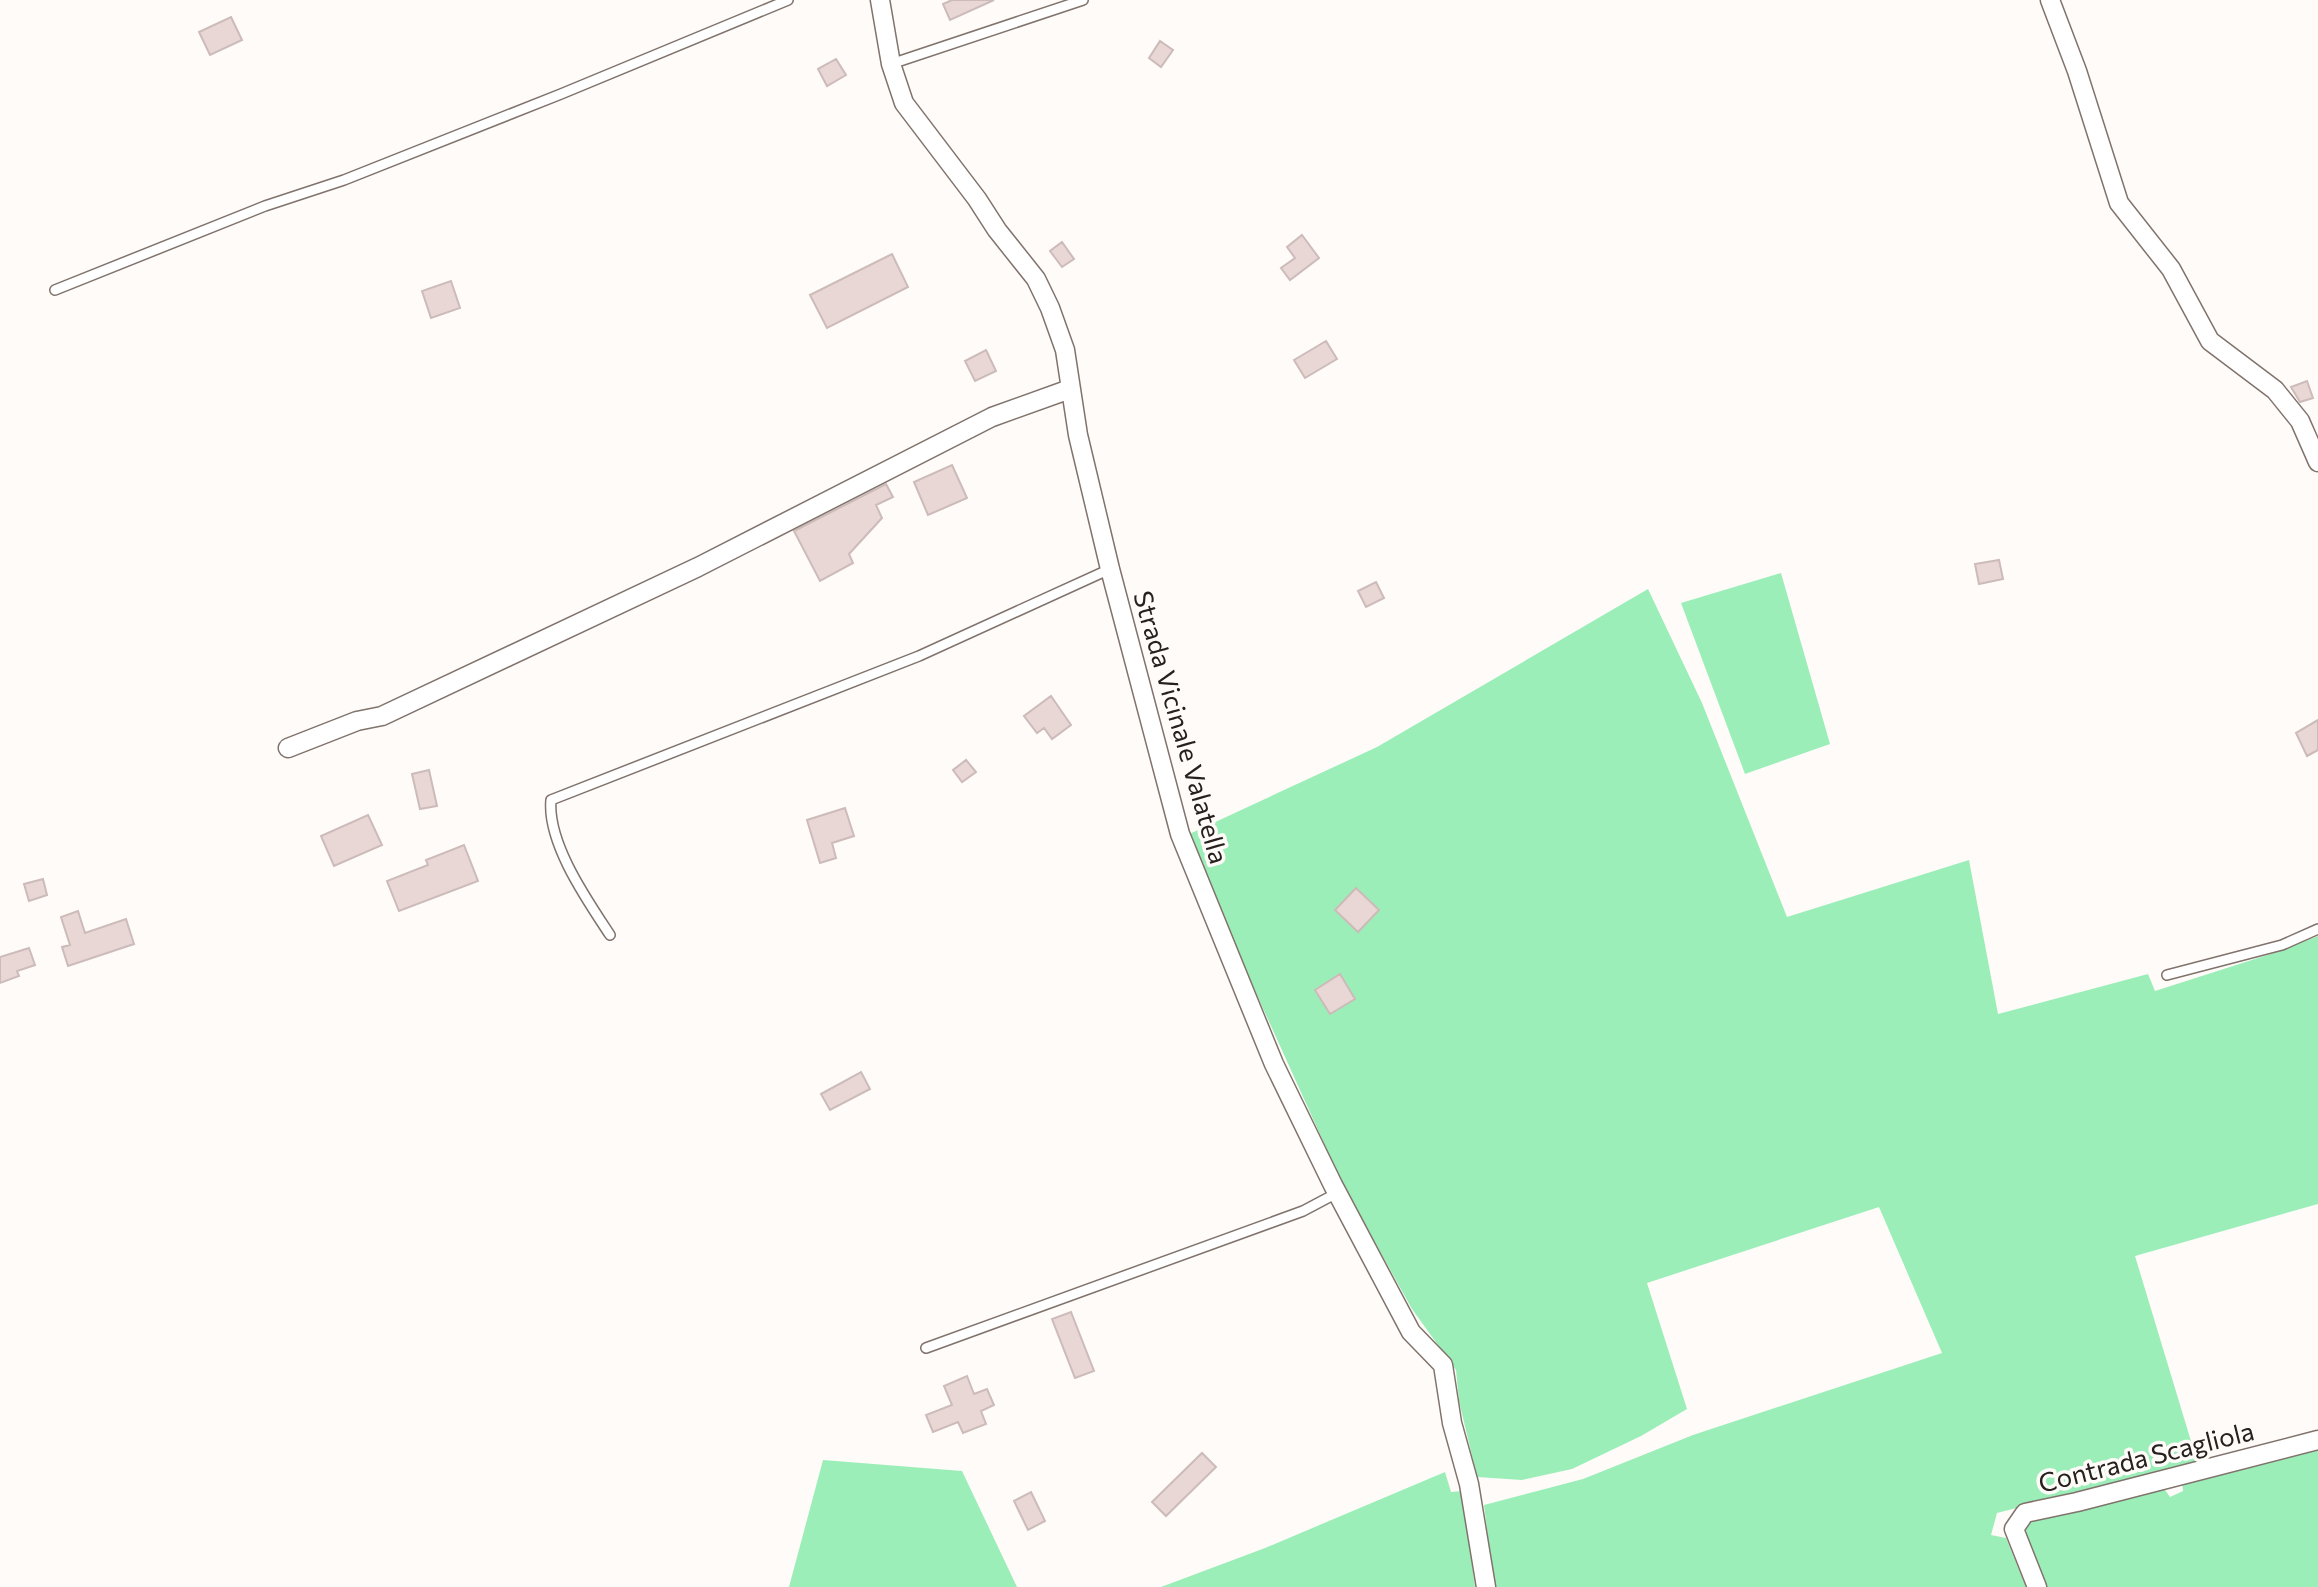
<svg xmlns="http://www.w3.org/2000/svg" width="2318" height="1587" font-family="Commissioner,sans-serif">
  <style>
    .green { fill: #9ceeb8 }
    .building { fill: #e9d7d5; stroke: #ccbbb9; stroke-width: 2 }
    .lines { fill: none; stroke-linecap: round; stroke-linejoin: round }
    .service-casing { stroke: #80736c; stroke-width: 12 }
    .minor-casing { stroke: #80736c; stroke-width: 21 }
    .service { stroke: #fff; stroke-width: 9 }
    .minor { stroke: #fff; stroke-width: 18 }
    .labels { text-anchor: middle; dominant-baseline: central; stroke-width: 7; stroke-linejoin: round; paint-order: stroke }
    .street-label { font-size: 26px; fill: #27211e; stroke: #fefbf9 }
  </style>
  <rect width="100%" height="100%" fill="#fefbf9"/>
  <path class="green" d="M1781 573 1830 744 1745 774 1681 603Z
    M1648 589 1702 703 1787 917 1969 860 1998 1014 2148 974 2155 991 2283 950 2318 936V1204L2135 1256 2197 1461 1997 1513 1991 1535 2006 1538 2026 1587H1494L1484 1505 1583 1479 1693 1435 1942 1353 1879 1207 1647 1283 1687 1409 1641 1436 1572 1469 1522 1480 1477 1477 1459 1401 1456 1370 1412 1309 1342 1183 1185 836 1377 747Z
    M2318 1448V1587H2047L2026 1537V1527L2033 1520 2163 1487 2170 1497 2183 1491 2182 1482Z
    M823 1460 962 1471 1017 1587H789Z
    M1445 1472 1451 1492 1462 1491 1475 1587H1161L1265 1548Z"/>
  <path class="building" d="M952 0H994L950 20 943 4Z
    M231 17 242 40 210 55 199 32Z
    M1160 41 1173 50 1161 67 1149 58Z
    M836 59 846 75 827 86 818 69Z
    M1302 235 1319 258 1290 280 1281 268 1295 258 1287 247Z
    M1062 242 1074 259 1062 267 1050 251Z
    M892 254 908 287 827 328 810 295Z
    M451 281 460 308 431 318 422 291Z
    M1326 341 1337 359 1305 378 1294 360Z
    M986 350 996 371 975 381 965 361Z
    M2307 381 2313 398 2300 402 2291 387Z
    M952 465 967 498 928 515 914 482Z
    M886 484 893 497 876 505 882 518 849 554 853 563 820 581 794 531Z
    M1999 560 2003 579 1979 584 1975 564Z
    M1376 582 1384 598 1366 607 1358 591Z
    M1051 696 1071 725 1052 739 1044 728 1037 733 1024 716Z
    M2318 720V750L2307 756 2296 733Z
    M966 760 976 772 962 782 953 770Z
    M429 770 437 806 420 809 412 774Z
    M845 808 854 836 832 843 836 858 820 863 807 820Z
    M368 815 382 845 334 866 321 836Z
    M464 845 478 881 399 911 387 881 428 865 426 860Z
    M43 879 47 895 29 901 24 884Z
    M1356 888 1379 910 1358 932 1335 910Z
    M78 911 85 933 126 919 134 944 68 966 62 947 70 945 61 917Z
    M29 948 35 965 17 971 19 976 0 983V957Z
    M1340 974 1355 999 1330 1014 1315 990Z
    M861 1072 870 1089 830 1110 821 1094Z
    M1071 1312 1094 1371 1075 1378 1052 1319Z
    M967 1376 974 1394 987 1389 994 1405 981 1411 986 1424 963 1433 958 1422 933 1432 926 1415 952 1405 944 1386Z
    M1202 1453 1216 1467 1166 1516 1152 1502Z
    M1031 1492 1045 1521 1028 1530 1014 1501Z"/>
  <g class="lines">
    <defs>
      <path id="service" d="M891 64 1083 0
        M55 290 265 206 344 180 561 94 788 0
        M610 935C587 900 547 843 551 800L919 656 1110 569
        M2167 975 2282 945 2318 929
        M926 1348 1303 1211 1337 1193"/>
      <path id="minor" d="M880 0 891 64 904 103 977 199 997 230 1036 279 1050 308 1065 350 1078 435 1110 569 1180 834 1274 1064 1333 1185 1411 1332 1443 1365 1452 1423 1469 1484 1486 1587
        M2050 0 2077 71 2119 203 2171 269 2210 341 2275 390 2300 421 2318 462
        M288 748 357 721 382 716 698 567 992 417 1070 389
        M2037 1587 2014 1529 2025 1513 2077 1502 2318 1440"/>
    </defs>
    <use href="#service" class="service-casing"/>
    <use href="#minor" class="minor-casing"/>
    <use href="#service" class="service"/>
    <use href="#minor" class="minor"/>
  </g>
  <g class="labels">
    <g class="street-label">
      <text transform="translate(1182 727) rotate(74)">Strada Vicinale Valatella</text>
      <text transform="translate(2146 1456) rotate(-14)">Contrada Scagliola</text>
    </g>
  </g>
</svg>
